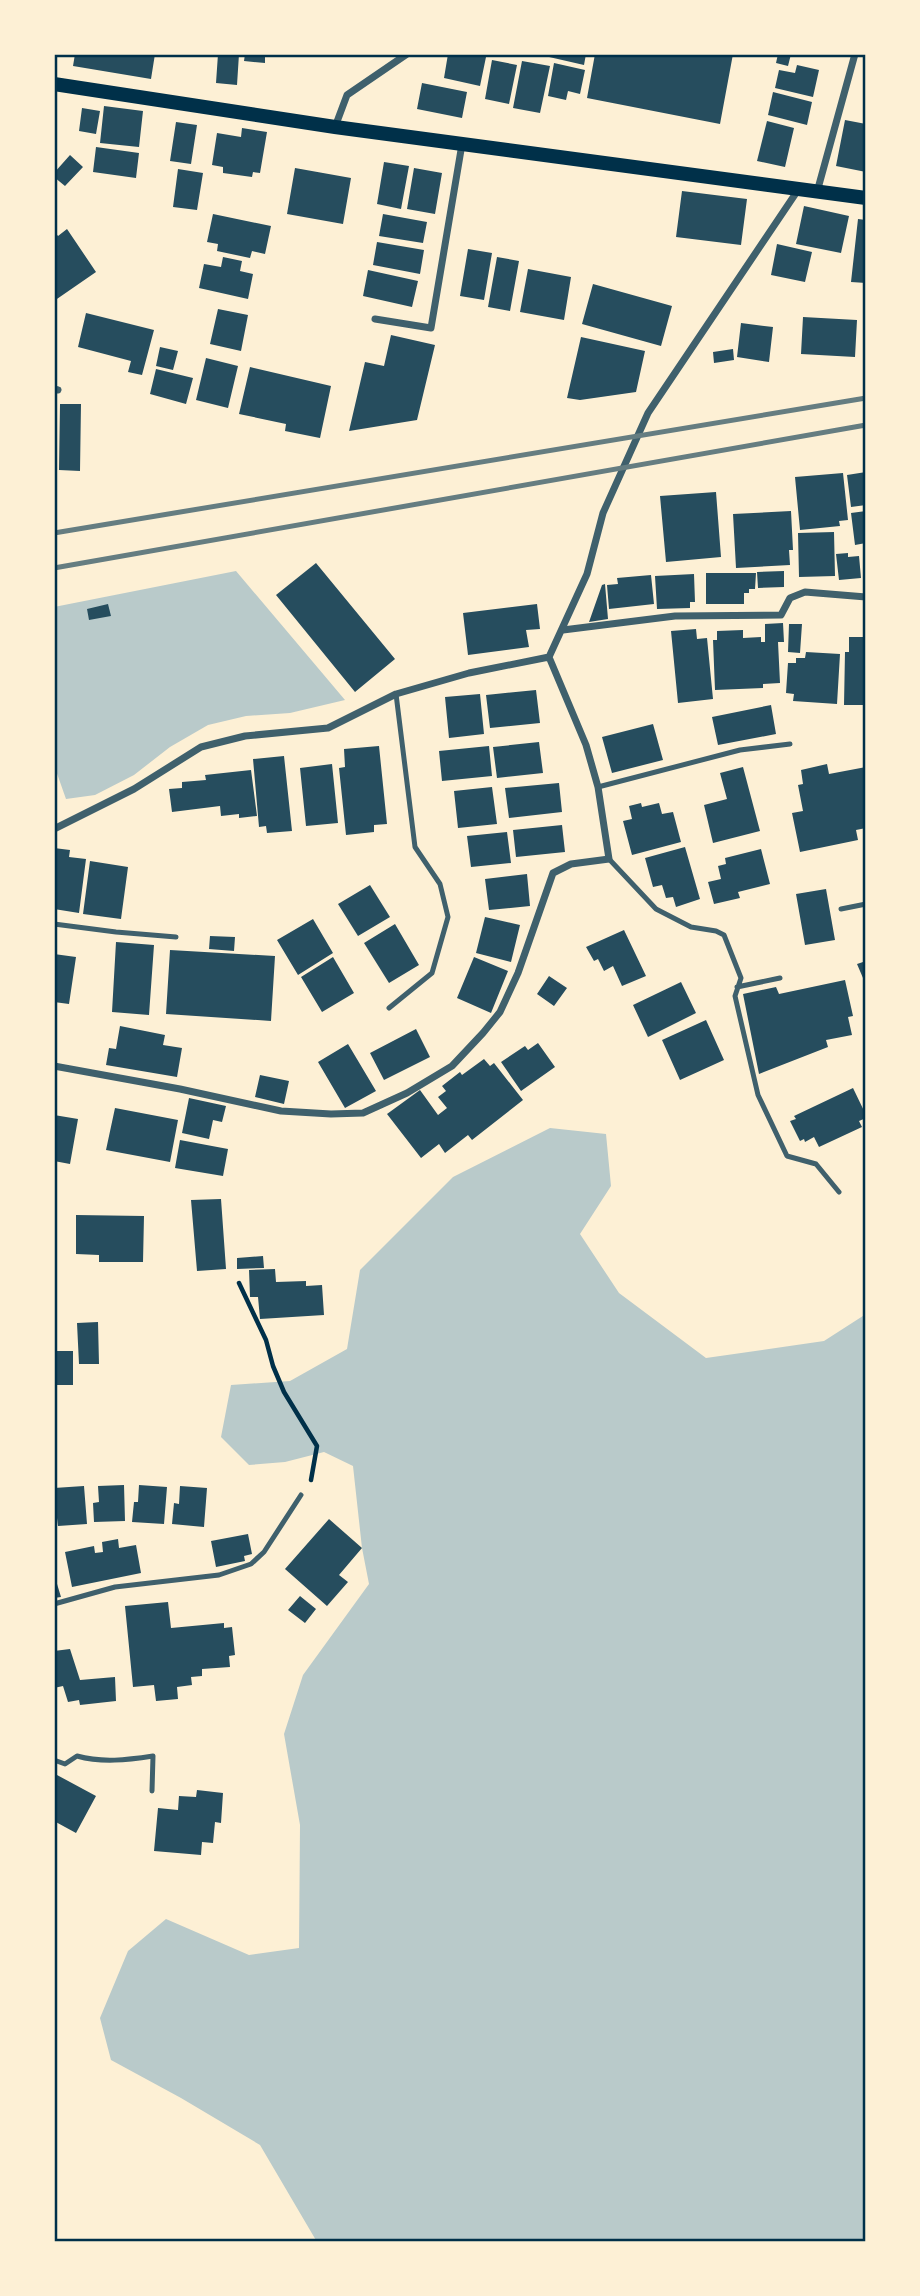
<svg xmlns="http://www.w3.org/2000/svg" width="920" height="2296" font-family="'Noto Sans',sans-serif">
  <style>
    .green { fill: #b9caca }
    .building { fill: #264d5e }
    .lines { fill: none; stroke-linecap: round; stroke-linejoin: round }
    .path { stroke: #003049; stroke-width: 4.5 }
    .service { stroke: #3f606c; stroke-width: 5 }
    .minor { stroke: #3f606c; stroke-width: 7 }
    .secondary { stroke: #003049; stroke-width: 14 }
    .rail { stroke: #657d81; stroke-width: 5 }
    .neatline { fill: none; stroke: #003049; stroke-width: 2.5 }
  </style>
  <rect width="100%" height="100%" fill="#fdf0d5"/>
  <path class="green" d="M236 571 345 700 290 713 246 716 208 725 170 747 134 775 95 795 66 799 54 765V607Z
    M550 1128 606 1134 611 1186 580 1234 619 1293 706 1358 824 1341 866 1314V2242H317L260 2145 181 2098 111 2060 100 2018 128 1951 166 1919 249 1955 299 1948 300 1825 284 1734 303 1675 369 1584 362 1548 353 1466 324 1452 285 1462 249 1465 221 1437 231 1385 290 1381 347 1349 360 1270 453 1177Z"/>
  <path class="building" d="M75 54H155L151 79 73 66Z
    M218 54H239L237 85 216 83Z
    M245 54H265V63L244 61Z
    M448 54H483L482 57H486L480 86 444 78Z
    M536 54H586L584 65Z
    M595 54H733L720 124 587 98Z
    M778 54H791L788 66 776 63Z
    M492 60 517 65 509 104 485 99Z
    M522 61 550 66 540 113 513 108Z
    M554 63 585 70 580 94 568 91 566 100 548 96Z
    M797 65 819 70 813 97 775 88 779 70 795 73Z
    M422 83 467 92 462 118 417 109Z
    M773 92 812 102 807 125 768 115Z
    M104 106 143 111 139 147 100 143Z
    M82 108 100 111 96 134 79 131Z
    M845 120 866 124V172L836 166Z
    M767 121 794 128 785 167 757 161Z
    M176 122 197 125 191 164 170 161Z
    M242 128 267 132 260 173 253 172 252 177 223 173V167L212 165 217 133 241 137Z
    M96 147 139 153 136 178 93 172Z
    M70 155 83 167 65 186 54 177V173Z
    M384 162 409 166 401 209 377 204Z
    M295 168 351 178 343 224 287 214Z
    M414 168 442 173 435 214 407 209Z
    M178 169 203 173 197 210 173 207Z
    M682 191 747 199 741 245 676 237Z
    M804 206 849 216 841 253 796 244Z
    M213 214 271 226 265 254 252 251 250 258 217 251 218 244 207 242Z
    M383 214 427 222 423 243 379 236Z
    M858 219 866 220V283L851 282Z
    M67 229 96 272 54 301V231L58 236Z
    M377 242 424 250 420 274 373 265Z
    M777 244 812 252 805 282 771 275Z
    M468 249 492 253 484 300 460 296Z
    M223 257 242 261 240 271 253 274 248 299 199 288 204 264 221 267Z
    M497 257 519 261 510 311 488 307Z
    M528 269 571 277 564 320 520 312Z
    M368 270 418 281 412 307 363 296Z
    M593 284 672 306 661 346 582 324Z
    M218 309 248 315 241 351 210 344Z
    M86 313 154 330 142 375 128 372 131 361 78 347Z
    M803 317 857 320 855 357 801 354Z
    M741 323 773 327 769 362 737 357Z
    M391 335 435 345 417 420 349 431 365 362 384 366Z
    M581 337 645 351 636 392 580 400 567 398Z
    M160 347 178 351 173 370 156 366Z
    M733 349 734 360 714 363 713 352Z
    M206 358 238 366 228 408 196 400Z
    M250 367 331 386 320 438 285 431 286 424 239 414Z
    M156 369 193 378 186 404 150 394Z
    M60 404H81L80 471 59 470Z
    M866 472V505L851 507 847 475Z
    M843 473 848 520 839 521 840 526 800 530 795 477Z
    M716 492 721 557 666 562 660 496Z
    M791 511 793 550H789L790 565 736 568 733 514Z
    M866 511V543L855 545 851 513Z
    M834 532 835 576 799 577 798 533Z
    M848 553V557L859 556 861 578 839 580 836 554Z
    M316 563 395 659 355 692 276 595Z
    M784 571V587L758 588 757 572Z
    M706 573H756L755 589H749V593H744V604H706Z
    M694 574 695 602H690V608L657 609 655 576Z
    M651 575 654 604 609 609 607 585 618 584 617 578Z
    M605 584 608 619 589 622 602 585Z
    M108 604 111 616 89 620 87 609Z
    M537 604 540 629 526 630 529 647 468 655 463 613Z
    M783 623 784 642H778L780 683 763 684V688L715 690 713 640H717V631L743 630V638L761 637V642H765V624Z
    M789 624H802L800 653 788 652Z
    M696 629 697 639 707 638 713 699 678 703 671 631Z
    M849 637H866V705H844L845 652H849Z
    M806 652 840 654 837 704 793 701 794 694 786 693 788 663H796V658H805Z
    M536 690 540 723 490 728 486 695Z
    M480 694 484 734 449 738 445 697Z
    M771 705 776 734 718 745 712 717Z
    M653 724 663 760 612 773 602 737Z
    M539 742 543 773 497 778 493 747Z
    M379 746 387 824 374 825V832L346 835 339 768 345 767 344 749Z
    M489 746 492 776 442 781 439 751Z
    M284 756 292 831 267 833 266 826 259 827 253 759Z
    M332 764 338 823 306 826 300 768Z
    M827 764 829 774 866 767V828L856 830 858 840 800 852 792 813 803 811 798 785 803 784 801 770Z
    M743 767 760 831 713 843 704 805 727 799 720 773Z
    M251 770 257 816 239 818V814L221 816 220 806 172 812 169 789 182 788V782L206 780 205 775Z
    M559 783 562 812 509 818 505 788Z
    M492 787 497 824 458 828 454 791Z
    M641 803 642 807 659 803 662 814 673 812 681 842 632 855 623 821 632 819 629 806Z
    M562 825 565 852 516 857 513 830Z
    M507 832 511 863 471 867 467 836Z
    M685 847 700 899 676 907 673 897 666 898 662 885 653 887 645 858Z
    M54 848 70 850 69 857 86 859 79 913 54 909Z
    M761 849 770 884 738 892 740 898 714 904 708 882 721 879 718 866 726 864 725 858Z
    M90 861 128 867 121 919 83 914Z
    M527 874 530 906 489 910 485 879Z
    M370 885 390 917 358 936 338 904Z
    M826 889 835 940 805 945 796 894Z
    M485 917 520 925 511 962 476 953Z
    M313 919 333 953 298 975 277 940Z
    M395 924 419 965 389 983 364 943Z
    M624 930 646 976 622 986 613 966 604 971 598 959 594 961 586 947Z
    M210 936 235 937 234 951 209 949Z
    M116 942 154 945 149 1015 112 1012Z
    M170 950 275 956 271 1021 166 1014Z
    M54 954 76 957 69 1004 54 1002Z
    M333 957 354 993 322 1012 301 977Z
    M474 957 508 971 491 1013 457 998Z
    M866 961V985L857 964Z
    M549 976 567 988 554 1006 537 994Z
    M845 980 853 1016 848 1017 852 1035 826 1040 828 1047 759 1074 743 994 776 987 779 994Z
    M681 982 696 1013 648 1037 633 1005Z
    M706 1020 724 1060 680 1080 662 1040Z
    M120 1026 165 1035 163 1045 182 1048 177 1077 106 1065 109 1048 116 1049Z
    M416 1029 430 1057 384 1080 370 1053Z
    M538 1043 555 1067 521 1091 501 1062 525 1046 528 1050Z
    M348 1044 376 1091 345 1108 318 1062Z
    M484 1059 490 1066 494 1063 523 1100 472 1140 468 1135 445 1153 439 1144 421 1158 387 1114 420 1090 438 1115 447 1108 438 1097 446 1091 442 1086 460 1072 462 1075Z
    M260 1075 289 1081 284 1104 255 1097Z
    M853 1088 866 1115V1118L859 1121 862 1127 819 1147 814 1137 805 1142 804 1139 800 1141 790 1121 796 1119 794 1116Z
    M189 1098 226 1106 222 1122 213 1120 209 1139 182 1133Z
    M115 1108 178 1120 170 1162 106 1150Z
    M54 1115 78 1119 70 1164 54 1161Z
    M180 1140 228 1149 223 1176 175 1168Z
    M221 1199 226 1269 197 1271 191 1200Z
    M76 1215 144 1216 143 1262H99V1255L76 1254Z
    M263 1256 264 1268 237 1269V1258Z
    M275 1269 276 1282 306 1281V1286L322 1285 324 1315 260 1319 258 1297H250L249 1270Z
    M98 1322 99 1364H79L77 1323Z
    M54 1351H73V1385H54Z
    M124 1485 125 1521 94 1522 93 1503 99 1502 98 1486Z
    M139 1485 167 1487 164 1524 132 1522 134 1502H138Z
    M84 1486 87 1524 58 1526 57 1518H54V1488Z
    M180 1486 207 1488 204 1527 172 1524 174 1503 179 1504Z
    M329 1519 362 1548 339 1575 348 1582 327 1606 285 1569Z
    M248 1534 252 1554 244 1556 245 1561 216 1567 211 1541Z
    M118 1539 119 1548 136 1545 141 1573 72 1587 65 1552 94 1546 95 1553 103 1552 102 1542Z
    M54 1574 61 1597 54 1598Z
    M300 1596 316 1609 305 1623 288 1610Z
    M168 1602 171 1628 224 1623V1628L232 1627 235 1655 229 1656 230 1667 202 1669V1676L191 1677 192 1685 177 1687 178 1699 156 1701 154 1685 133 1687 125 1606Z
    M70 1649 80 1680 115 1677 116 1701 80 1705 79 1700 68 1702 63 1686 54 1688V1651Z
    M57 1775 96 1796 76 1833 54 1821V1780Z
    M197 1790 223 1793 221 1823 215 1822 213 1843 202 1842 201 1855 154 1851 158 1808 178 1810 179 1796 196 1797Z"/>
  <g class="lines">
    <path class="path" d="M239 1283 266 1340 273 1366 284 1392 317 1446 311 1480"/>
    <path class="service" d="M598 787 740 750 790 744
      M609 859 656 909 691 927 716 931 724 935 741 978 735 996 758 1095 787 1156 816 1164 839 1192
      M841 909 866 904
      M54 924 116 932 176 937
      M737 987 780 978
      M389 1008 432 973 448 917 440 884 415 847 396 694
      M54 1604 115 1587 219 1575 251 1564 264 1552 301 1495
      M54 1760 65 1764 77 1756C102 1763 127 1760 153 1756L152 1791"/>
    <path class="minor" d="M335 127 347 95 407 54
      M817 192 855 54
      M375 319 431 328 462 144
      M54 389 58 390
      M563 630 675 616 781 615 790 598 805 592 866 597
      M54 829 134 789 201 747 245 736 328 728 396 694 469 673 549 657 587 574 603 513 648 413 798 190
      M54 1066 180 1089 281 1111 331 1114 363 1113 407 1093 452 1066 483 1033 500 1012 518 973 553 873 571 864 609 859 598 787 586 745 549 657"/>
    <path class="secondary" d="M54 84 335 127 866 198"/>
    <path class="rail" d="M54 533 866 398
      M54 568 866 425"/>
  </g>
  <rect width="920" height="2296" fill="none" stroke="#fdf0d5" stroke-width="112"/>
  <rect x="56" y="56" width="808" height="2184" class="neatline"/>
</svg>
